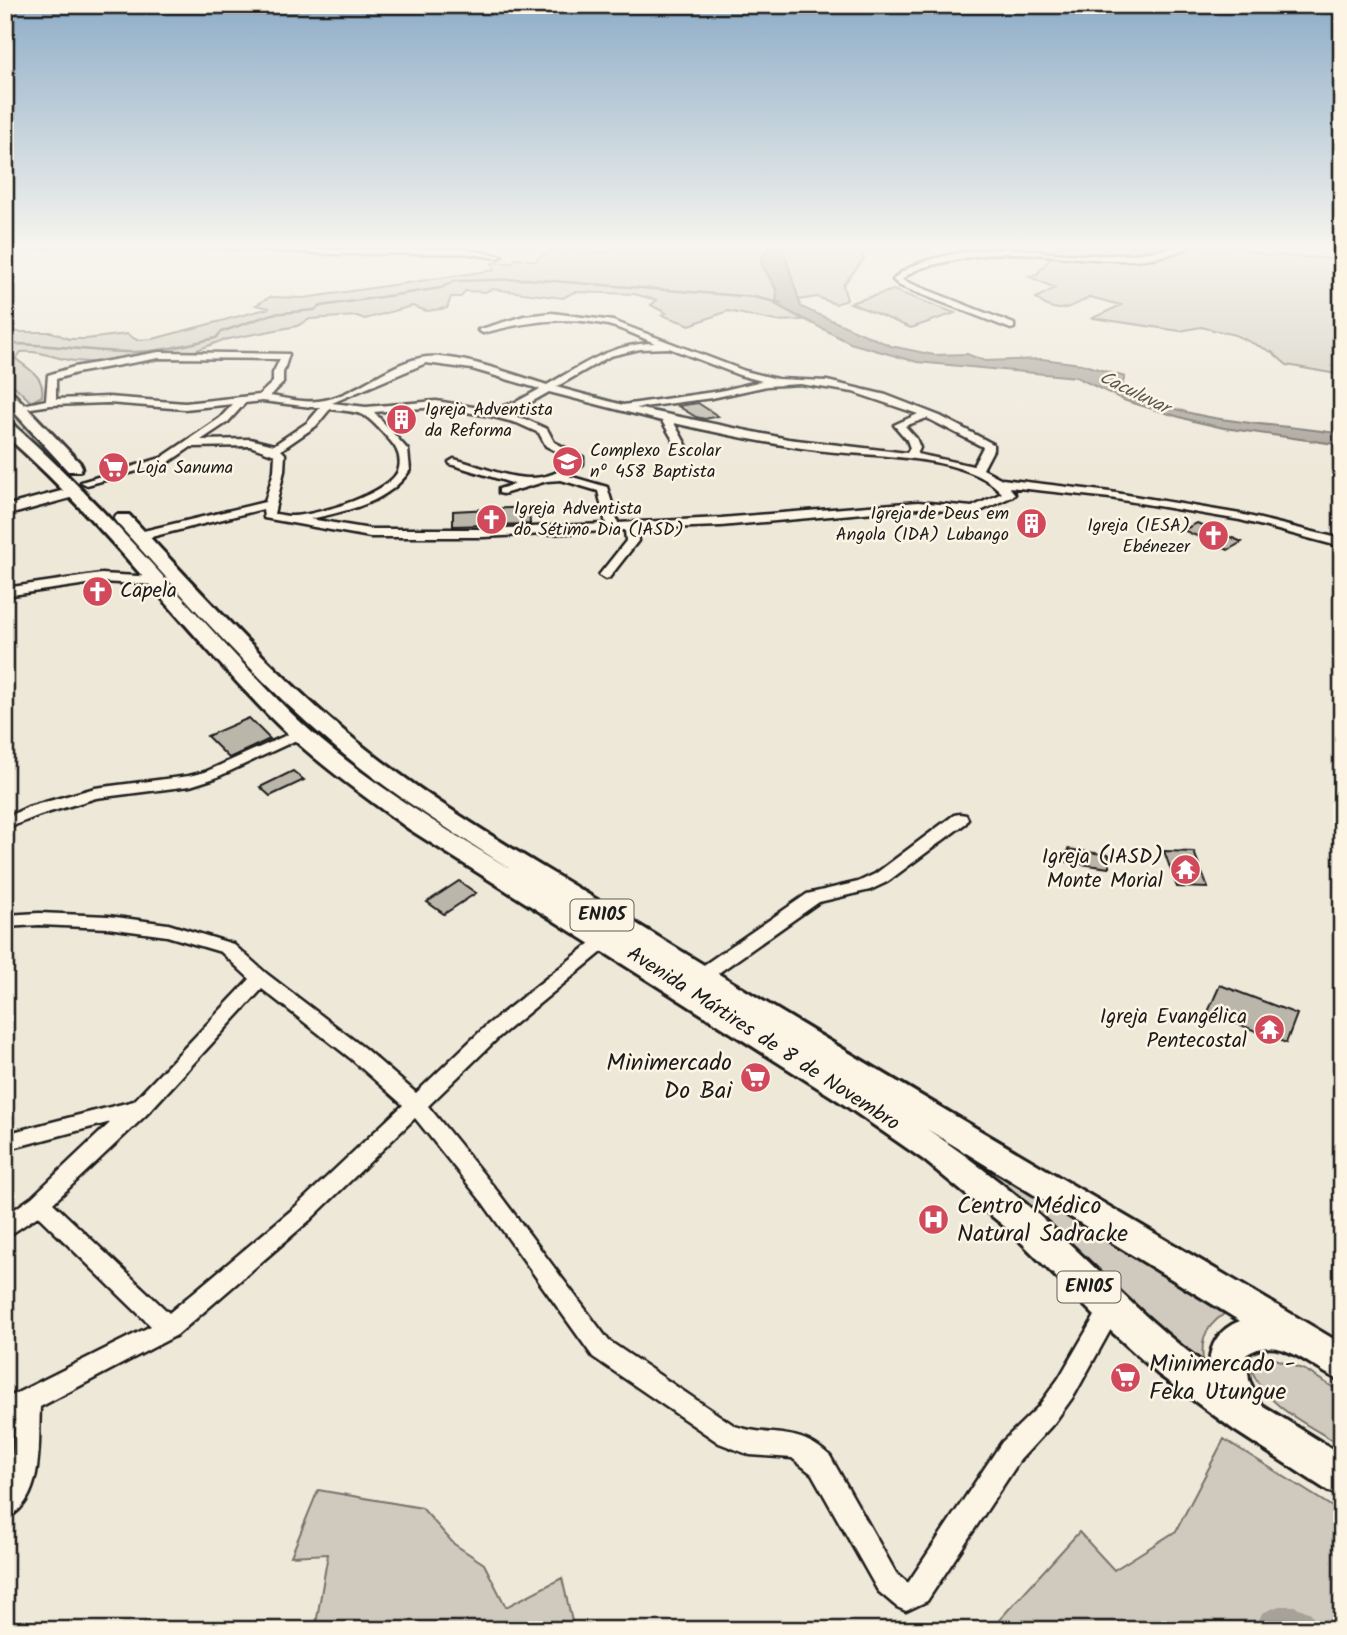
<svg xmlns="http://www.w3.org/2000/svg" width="1347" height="1635" font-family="Kalam,sans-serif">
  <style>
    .green { fill: #cfcabd; stroke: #76736c; stroke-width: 2 }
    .water { fill: #a7a299; stroke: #6f6c67; stroke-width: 2 }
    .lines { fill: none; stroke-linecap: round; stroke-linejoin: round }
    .stream { stroke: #6f6c67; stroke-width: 2.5 }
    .river { fill: #a7a299; fill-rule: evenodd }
    .building { fill: #bab6aa; stroke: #1c1c1c; stroke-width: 2 }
    .street-casing { stroke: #1c1c1c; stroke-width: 5 }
    .secondary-casing { stroke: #1c1c1c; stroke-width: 5 }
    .primary-casing { stroke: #1c1c1c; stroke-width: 6 }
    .street { fill: #fcf5e5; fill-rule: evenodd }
    .secondary { fill: #fcf5e5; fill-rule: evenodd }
    .primary { fill: #fcf5e5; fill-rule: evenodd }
    .labels { text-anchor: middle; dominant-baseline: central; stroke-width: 5; stroke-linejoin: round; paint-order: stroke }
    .far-poi-label { font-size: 18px; fill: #1c1c1c; stroke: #fcf5e5; text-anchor: start }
    .far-water-label { font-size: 19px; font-style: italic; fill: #5b5854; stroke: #fcf5e5 }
    .shield { fill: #fcf5e5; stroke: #5f5d58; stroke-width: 2 }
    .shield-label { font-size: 19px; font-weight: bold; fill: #1c1c1c }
    .poi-label { font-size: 21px; fill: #1c1c1c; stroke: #fcf5e5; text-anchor: end }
    .street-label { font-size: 21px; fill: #1c1c1c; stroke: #fcf5e5 }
    .near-poi-label { font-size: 24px; fill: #1c1c1c; stroke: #fcf5e5; text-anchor: start }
  </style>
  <rect width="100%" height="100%" fill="#eee8d9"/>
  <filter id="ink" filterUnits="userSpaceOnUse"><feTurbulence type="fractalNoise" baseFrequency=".0143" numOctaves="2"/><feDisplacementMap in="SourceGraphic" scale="14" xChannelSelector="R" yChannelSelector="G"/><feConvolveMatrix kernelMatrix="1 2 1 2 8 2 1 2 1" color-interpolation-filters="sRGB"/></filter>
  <g filter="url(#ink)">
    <path class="green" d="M625 245H771L761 262C766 276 782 289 775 304L803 320 776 321 728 311 690 325 662 315 666 313 651 305 657 300 634 294 574 292 563 298 492 289 485 292 465 291 461 297H451L447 308 427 311 412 306 365 319 357 316 310 319 297 326 223 340 192 352H156L153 361C127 362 101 364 75 361 56 359 41 350 21 352L16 359C30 370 45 377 42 396L31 402 5 377V332H52L69 339H86L127 334 137 340 153 339 270 308 256 305 270 297 304 298 495 270 492 263H512L516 258 535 261C556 240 579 254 604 252 611 251 619 247 625 245Z
      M785 245H858L864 259 843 285 847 300 835 304 817 297 798 300 784 252Z
      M1064 245H1234L1265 255 1342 259V375L1287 365 1272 352 1235 335 1201 327 1180 331 1093 318 1121 305 1090 297C1069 309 1055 316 1036 298L1055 288 1028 276 1037 274 1049 260 1047 252Z
      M893 290 955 313 911 328 850 303Z
      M5 403 69 472 5 420Z
      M937 1135 1224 1314C1202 1329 1200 1344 1204 1370L1006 1188Z
      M1270 1357 1305 1370 1342 1393V1446C1311 1426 1266 1407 1252 1371L1260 1359Z
      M1224 1439 1342 1513V1630H990L1079 1532 1114 1570 1176 1531Z
      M318 1490 422 1508 454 1544 484 1564 506 1607 562 1578 574 1630H315L328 1554 291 1556Z"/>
    <path class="water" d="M771 245H785L784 252 801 307 891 346 934 355 967 354 985 361 1042 359 1081 364 1125 377 1122 384C1185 427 1269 421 1342 434V445L1224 428 1193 421 1126 401 1076 377 917 362 850 343 775 304C783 289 766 276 760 261Z"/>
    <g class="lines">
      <path class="stream" d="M5 344C49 343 92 353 136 352 163 351 190 344 216 338L221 332 272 314 314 310 321 306 441 288 454 281 528 279 754 297 781 303"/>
      <path class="river" d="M1279 1606H1294L1311 1613 1318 1630H1255L1262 1613Z"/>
    </g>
    <path class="building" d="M698 403 718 416 705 419 696 417 678 406Z
      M529 507 530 524 453 526V511Z
      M1197 523 1242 542 1228 550 1183 530Z
      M249 718 270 739 229 758 207 736Z
      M293 771 304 780 270 796 260 787Z
      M1068 849 1109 855V868L1067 862Z
      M1164 851 1194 852 1208 888 1177 887Z
      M459 881 476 893 444 914 427 902Z
      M1220 985 1297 1014 1286 1043 1208 1012Z"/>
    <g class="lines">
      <defs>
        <path id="street" d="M53 245 49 247 5 250V246Z
          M177 245 332 250 463 249 502 256 498 258 463 253 332 254Z
          M1179 245H1192C1141 274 1060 252 1005 253 984 254 962 258 941 263 928 266 912 269 902 280L1014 324V328L1011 329 900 286 893 280C913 256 974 250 1004 249 1019 248 1036 251 1052 253 1093 256 1139 258 1179 245Z
          M552 313 613 321 745 371 777 379 827 381 886 395 940 416 993 444V450L983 469 1002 479 1110 492 1240 514 1342 539V547L1240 520 1110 498 1009 487 1015 494 1013 496 974 514 918 508 721 526 637 529 638 541 609 578 605 579 599 575 626 541 625 530 483 537H370L264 518 263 509 139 540 133 536 135 533 265 502 274 471 275 455 250 446 191 447 169 462 87 485 81 482 161 458 220 418 233 404 185 409 108 403 51 405 18 410 13 407 46 400 48 375 74 367 159 352 289 354 283 373V383L270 396C285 398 303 403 318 401 356 397 388 361 427 357 459 354 515 375 547 385 582 365 613 343 655 343 640 337 624 329 608 325 565 315 525 322 483 333L478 330 524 316ZM669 348 739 375 762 381 720 391 623 405 556 387 610 356 640 349ZM159 358 280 359 273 373V382L259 395 185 403 108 397 56 399V379L76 373ZM426 363 472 369 540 389 518 401 492 410 436 401 366 407 332 403ZM800 384 853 392 918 414 894 425 907 440 910 448 907 453 788 439 636 408 712 398 767 386ZM549 392 662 421 679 450 684 453 689 450 674 423C722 434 769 444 817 450 869 457 967 453 1002 493L972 507 918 502 721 518 618 523 607 487 569 476 583 464V457L554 442 547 429 525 419 503 413 526 405ZM262 401 320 408 308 422 274 445 250 439 201 440 228 422 245 403ZM436 407 490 416 517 423 539 433 546 446 574 460C538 495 495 470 454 459L449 462 450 464 515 484 499 489V493L503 494 547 481 561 480 598 491 606 524 483 529H370L310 519C347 511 388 503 410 470L408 450 374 412ZM330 409C362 413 363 410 385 435 394 444 402 454 399 468 394 493 313 517 290 516 285 516 279 514 274 514L284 471 285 454 281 450 316 426ZM927 418 983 447 973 466 917 454 920 448 916 438 905 426Z
          M101 574 156 577 162 581 156 585 101 582 5 596V588Z
          M300 729 307 733 305 736 215 778 190 786 96 798 40 815 5 829V818L28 807 95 788 189 776 205 772Z
          M960 814 966 815 968 819 966 823 887 882 870 890 819 902 707 981H695L692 976 695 971 807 894 858 882 875 874 954 815Z
          M39 913 108 916 168 924 233 944 267 974 364 1048 416 1093 486 1026 601 935H613L616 939 613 943 500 1036 428 1106 497 1191 609 1341 735 1426C774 1439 796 1425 830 1456L896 1573 908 1583 1002 1442 1038 1407 1059 1378 1103 1302 1111 1299 1119 1302 1122 1309 1075 1394 1054 1423 1020 1460 927 1601 906 1611 897 1607 878 1591 812 1474 792 1458 750 1455 719 1443 593 1357 483 1203 415 1118 310 1220 177 1335 40 1407C38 1442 45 1502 5 1519V1484L11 1477 15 1420 5 1424V1399L151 1326 38 1216 5 1238V1216L32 1197 111 1122 5 1150V1134L134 1101 250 979 221 952 167 936 108 928 39 925 5 927V915ZM262 989 350 1058 403 1105 294 1208 169 1313 53 1203 146 1115Z"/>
        <path id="secondary" d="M76 487 84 492 81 495 5 516V506Z"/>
        <path id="primary" d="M5 388 10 390 80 463 82 467 80 471H68L5 402Z
          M5 421 11 423C110 509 191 613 284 706 352 774 436 823 517 873 453 832 387 792 329 742 253 677 184 597 117 523L114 519 117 515H129C198 589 267 666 344 731 438 810 555 873 660 938 885 1077 1115 1209 1342 1344V1381C1310 1369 1280 1331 1246 1355L1249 1380 1260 1404 1342 1455V1496L1328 1491 1234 1430 1158 1374 1099 1320 1010 1231 924 1160 839 1101 409 829C361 794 310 758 268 715 179 623 101 520 5 435ZM927 1129 1240 1321C1219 1329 1208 1346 1210 1368 1145 1322 1093 1263 1034 1211 1001 1182 964 1154 927 1129Z"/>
      </defs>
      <use href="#street" class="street-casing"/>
      <use href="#secondary" class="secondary-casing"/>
      <use href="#primary" class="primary-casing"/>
      <use href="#street" class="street"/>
      <use href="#secondary" class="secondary"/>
      <use href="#primary" class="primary"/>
    </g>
  </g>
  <linearGradient id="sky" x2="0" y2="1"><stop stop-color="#8eadc8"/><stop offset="0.52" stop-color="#f7f5ee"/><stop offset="1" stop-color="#f7f5ee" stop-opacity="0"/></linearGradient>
  <rect width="1347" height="474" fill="url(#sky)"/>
  <defs>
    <symbol id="building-disc" viewBox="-11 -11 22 22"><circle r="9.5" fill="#d1495b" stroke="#fcf5e5"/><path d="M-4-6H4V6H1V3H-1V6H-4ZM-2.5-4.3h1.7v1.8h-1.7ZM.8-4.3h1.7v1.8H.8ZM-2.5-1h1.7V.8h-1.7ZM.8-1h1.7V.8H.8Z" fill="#fff"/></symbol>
    <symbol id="school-disc" viewBox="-11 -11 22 22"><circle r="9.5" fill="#d1495b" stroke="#fcf5e5"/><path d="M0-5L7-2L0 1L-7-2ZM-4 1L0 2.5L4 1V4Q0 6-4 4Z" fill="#fff"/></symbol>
    <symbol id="supermarket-disc" viewBox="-11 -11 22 22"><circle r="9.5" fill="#d1495b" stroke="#fcf5e5"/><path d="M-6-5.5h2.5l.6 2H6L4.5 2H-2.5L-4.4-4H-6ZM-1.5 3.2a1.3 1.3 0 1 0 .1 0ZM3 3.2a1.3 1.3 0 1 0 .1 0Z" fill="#fff"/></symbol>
    <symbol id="church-disc" viewBox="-11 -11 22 22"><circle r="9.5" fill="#d1495b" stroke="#fcf5e5"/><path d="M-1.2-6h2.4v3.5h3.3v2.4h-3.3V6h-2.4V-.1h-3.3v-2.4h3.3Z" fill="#fff"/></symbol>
    <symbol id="temple-disc" viewBox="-11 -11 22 22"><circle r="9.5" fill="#d1495b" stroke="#fcf5e5"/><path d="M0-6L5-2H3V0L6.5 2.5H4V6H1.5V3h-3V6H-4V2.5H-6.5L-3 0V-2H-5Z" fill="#fff"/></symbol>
    <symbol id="hospital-disc" viewBox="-11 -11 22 22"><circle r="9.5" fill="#d1495b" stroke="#fcf5e5"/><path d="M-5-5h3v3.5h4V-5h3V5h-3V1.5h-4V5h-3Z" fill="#fff"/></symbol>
  </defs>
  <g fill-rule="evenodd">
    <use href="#building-disc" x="384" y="402" width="35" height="35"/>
    <use href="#school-disc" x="550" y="444" width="35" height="35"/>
    <use href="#supermarket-disc" x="96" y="450" width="35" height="35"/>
    <use href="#church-disc" x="474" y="502" width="35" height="35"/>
    <use href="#building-disc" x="1014" y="506" width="35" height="35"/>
    <use href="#church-disc" x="1196" y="518" width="35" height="35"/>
    <use href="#church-disc" x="80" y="574" width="35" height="35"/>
    <use href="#temple-disc" x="1168" y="852" width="35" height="35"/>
    <use href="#temple-disc" x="1252" y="1012" width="35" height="35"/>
    <use href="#supermarket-disc" x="738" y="1060" width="35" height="35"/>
    <use href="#hospital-disc" x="916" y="1202" width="35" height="35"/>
    <use href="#supermarket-disc" x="1108" y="1360" width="35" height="35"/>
  </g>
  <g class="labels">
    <g class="far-poi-label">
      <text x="425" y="410">Igreja Adventista<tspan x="425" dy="21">da Reforma</tspan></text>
      <text x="590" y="451">Complexo Escolar<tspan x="590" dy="21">nº 458 Baptista</tspan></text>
      <text x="136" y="468">Loja Sanuma</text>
      <text x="514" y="509">Igreja Adventista<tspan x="514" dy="21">do Sétimo Dia (IASD)</tspan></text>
      <text x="1009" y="514" text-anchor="end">Igreja de Deus em<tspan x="1009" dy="21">Angola (IDA) Lubango</tspan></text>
      <text x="1190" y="526" text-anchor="end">Igreja (IESA)<tspan x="1190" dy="21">Ebénezer</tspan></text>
    </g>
    <g class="far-water-label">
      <text transform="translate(1134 393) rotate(26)">Caculuvar</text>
    </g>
    <g class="shield">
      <rect x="570.5" y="899.5" width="63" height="31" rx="5"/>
      <rect x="1057.5" y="1271.5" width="63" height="31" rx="5"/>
    </g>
    <g class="shield-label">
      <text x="602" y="915">EN105</text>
      <text x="1089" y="1287">EN105</text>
    </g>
    <g class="poi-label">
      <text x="120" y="591" text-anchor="start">Capela</text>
      <text x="1163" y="857">Igreja (IASD)<tspan x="1163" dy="24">Monte Morial</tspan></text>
      <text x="1247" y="1017">Igreja Evangélica<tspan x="1247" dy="24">Pentecostal</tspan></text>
    </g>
    <g class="street-label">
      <text transform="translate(763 1039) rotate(33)">Avenida Mártires de 8 de Novembro</text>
    </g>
    <g class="near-poi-label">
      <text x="732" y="1063" text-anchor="end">Minimercado<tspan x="732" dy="28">Do Bai</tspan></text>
      <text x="957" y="1206">Centro Médico<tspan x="957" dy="28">Natural Sadracke</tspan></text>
      <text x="1149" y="1364">Minimercado -<tspan x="1149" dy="28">Feka Utungue</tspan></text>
    </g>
  </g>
  <rect width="1347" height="1635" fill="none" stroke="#fcf5e5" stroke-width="28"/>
  <rect x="14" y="14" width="1319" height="1607" fill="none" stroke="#1c1c1c" stroke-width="2.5" filter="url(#ink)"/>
</svg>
